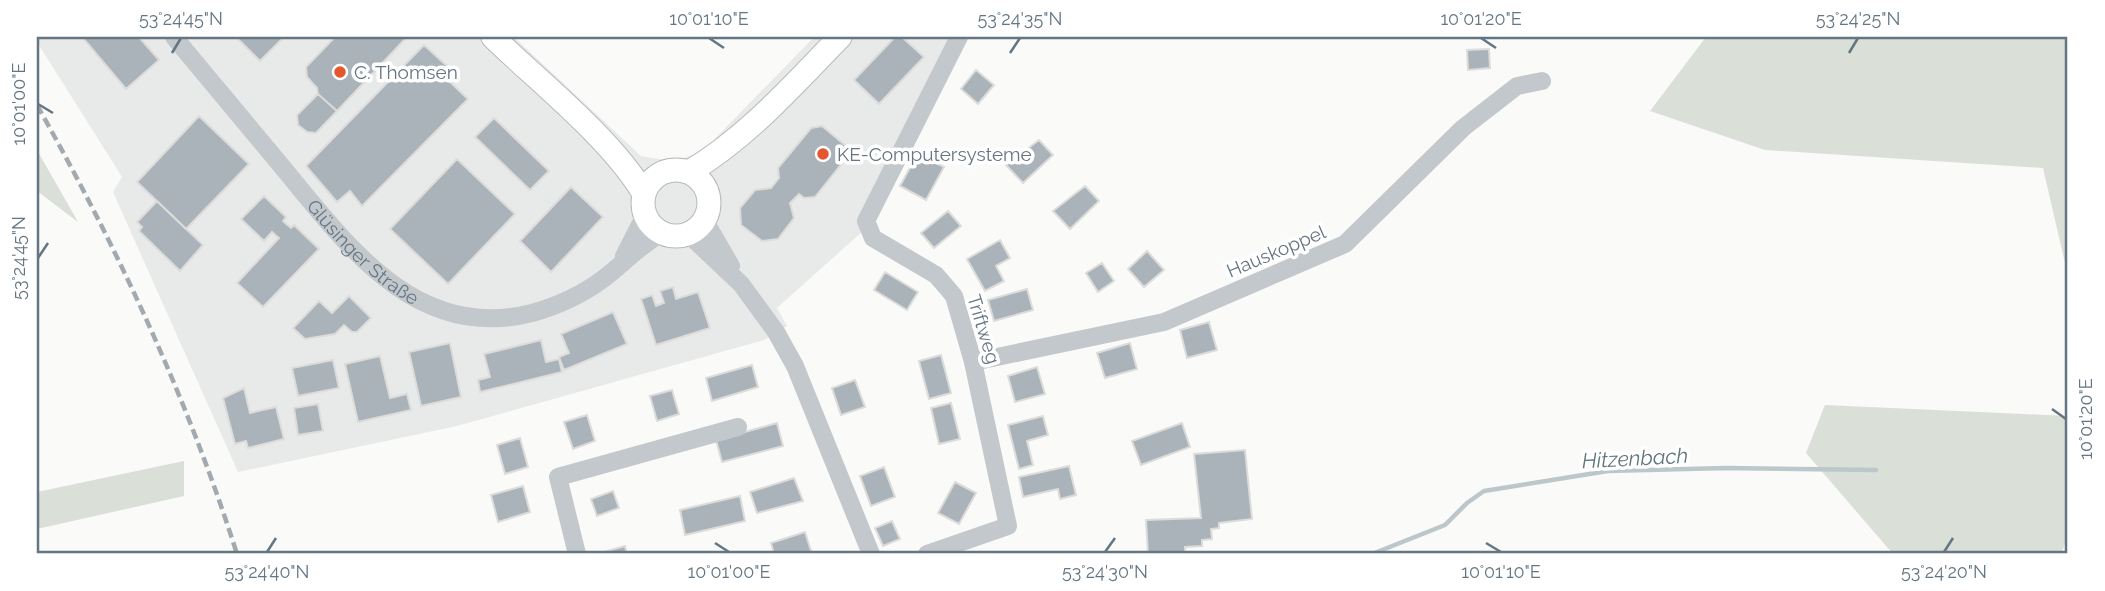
<svg xmlns="http://www.w3.org/2000/svg" width="2105" height="591" font-family="Raleway,sans-serif">
  <style>
    .built { fill: #e8e9e9 }
    .green { fill: #dadfd7 }
    .lines { fill: none; stroke-linecap: round; stroke-linejoin: round }
    .stream { stroke: #bbc7cb; stroke-width: 4.5 }
    .building { fill: #aab3b9; stroke: #dcdcda; stroke-width: 2 }
    .major-casing { stroke: #b5babe; stroke-width: 25 }
    .minor { stroke: #c3c8cc; stroke-width: 18 }
    .major { stroke: #fff; stroke-width: 23 }
    .rail { stroke: #a2aab0; stroke-width: 4.5; stroke-dasharray: 10 5; stroke-linecap: butt }
    .ticks { fill: none; stroke: #657683; stroke-width: 2.5 }
    .poi-dot { fill: #e4572e; stroke: #fff; stroke-width: 2.5 }
    .labels { text-anchor: middle; dominant-baseline: central; stroke-width: 7; stroke-linejoin: round; paint-order: stroke }
    .poi-label { font-size: 19px; fill: #657683; stroke: #fff; text-anchor: start }
    .street-label { font-size: 19px; fill: #657683; stroke: #fff }
    .water-label { font-size: 21px; font-style: italic; fill: #60757c; stroke: #fff }
    .neatline { fill: none; stroke: #657683; stroke-width: 2.5 }
    .ticks-label { font-size: 18px; text-anchor: middle; fill: #657683 }
  </style>
  <rect width="100%" height="100%" fill="#fafaf8"/>
  <path class="built" d="M37 37H514L641 156 671 161 701 153 814 37H966L873 222 777 308 787 326 764 340 457 426 238 472 113 192 122 177 37 42Z"/>
  <path class="green" d="M1706 37H2068V276L2043 168 1765 150 1650 111Z
    M37 150 78 222 37 191Z
    M1825 405 2068 416V536L2061 554H1893L1806 453Z
    M184 461V496L37 529V492Z"/>
  <g class="lines">
    <path class="stream" d="M1372 554 1445 525 1467 503 1484 491 1608 471 1726 468 1876 470"/>
  </g>
  <path class="building" d="M82 37H139L159 60 126 89Z
    M236 37H284L260 61Z
    M335 37H407L337 111 318 94 317 88 307 77 306 67Z
    M895 37H902L924 57 879 104 854 80Z
    M424 45 457 75 450 82 468 99 362 206 350 191 337 202 306 166Z
    M1489 49 1490 68 1468 70 1467 50Z
    M976 70 994 85 978 104 961 89Z
    M318 94 337 111 316 133 307 132 298 125 297 115Z
    M199 116 249 164 186 229 137 182Z
    M494 118 549 171 530 190 475 137Z
    M822 126 846 146 847 157 815 197 804 198 799 194 790 203 794 218 778 239 762 241 741 225 740 208 755 190 771 188 779 178 778 168 811 128Z
    M1039 140 1053 155 1023 183 1006 165Z
    M918 153 944 167 926 200 900 186Z
    M457 159 515 214 448 284 390 229Z
    M1085 186 1099 201 1070 229 1053 211Z
    M571 187 603 217 551 272 520 241Z
    M264 196 286 217 283 221 291 228 294 225 319 249 263 307 237 283 279 238 272 232 264 241 241 219Z
    M157 201 203 245 180 271 139 231 142 227 137 222Z
    M948 211 961 226 934 248 921 233Z
    M1000 240 1010 258 996 266 1004 281 985 291 967 259Z
    M1147 251 1164 270 1144 287 1128 269Z
    M1102 263 1114 281 1098 292 1086 273Z
    M885 272 918 292 907 310 874 290Z
    M673 287 676 299 698 292 710 328 656 345 641 299 652 295 656 306 664 303 660 291Z
    M1027 289 1033 310 994 321 988 300Z
    M349 296 371 318 357 332H352L344 325 335 334 305 339 293 328 319 301 332 313Z
    M613 312 627 344 564 370 559 357 569 353 561 334Z
    M1209 322 1217 350 1187 358 1180 330Z
    M541 340 546 362 559 359 562 372 480 392 478 380 490 377 484 354Z
    M450 343 461 397 421 406 409 352Z
    M1130 343 1137 369 1105 378 1097 353Z
    M941 355 951 393 929 399 919 361Z
    M380 356 390 398 407 394 411 410 358 422 345 364Z
    M333 360 339 388 298 396 292 368Z
    M752 365 758 387 712 401 706 378Z
    M1037 367 1045 394 1015 402 1008 376Z
    M855 380 865 407 841 415 832 388Z
    M244 388 250 413 276 407 284 439 248 448 246 441 235 444 223 398Z
    M672 390 679 414 657 421 650 396Z
    M951 403 960 439 939 444 931 408Z
    M318 404 323 431 298 435 294 408Z
    M587 415 595 441 573 449 564 422Z
    M1043 416 1048 435 1027 441 1033 465 1019 469 1008 425Z
    M777 423 783 446 722 462 716 440Z
    M1182 423 1190 447 1141 465 1132 441Z
    M520 438 528 467 505 474 497 445Z
    M1245 450 1252 519 1219 523V528L1211 529 1212 539 1202 540V546L1185 547V552L1148 554 1146 520 1201 518 1194 454Z
    M1069 466 1076 495 1060 499 1058 489 1023 497 1019 477Z
    M884 467 895 497 871 506 860 476Z
    M794 478 803 501 757 513 750 492Z
    M955 482 976 493 959 524 938 513Z
    M523 486 530 512 498 522 491 495Z
    M613 491 619 508 597 516 591 499Z
    M740 496 745 521 685 535 680 510Z
    M892 521 900 539 883 546 875 528Z
    M805 532 812 554H774L771 543Z
    M625 546 627 554H597Z"/>
  <g class="lines">
    <defs>
      <path id="major" d="M493 37C539 82 612 139 644 194
        M643 203a33 33 0 1 1 66 0a33 33 0 1 1-66 0Z
        M689 172C747 138 794 84 840 37"/>
    </defs>
    <use href="#major" class="major-casing"/>
    <g class="minor">
      <path id="s1" d="M174 37C209 79 244 121 279 163 344 241 414 343 532 313 557 306 583 294 603 279 623 264 640 245 662 233"/>
      <path d="M705 221 731 266"/>
      <path d="M688 234 741 284 776 332 795 366 871 554"/>
      <path d="M624 256 645 215"/>
      <path d="M973 362 1164 322 1345 244 1463 128 1517 86 1542 81"/>
      <path d="M577 554 558 477 738 427"/>
      <path d="M927 554 1008 526 973 362 954 296 936 275 873 238 866 221 959 37"/>
    </g>
    <use href="#major" class="major"/>
    <path class="rail" d="M37 105C118 249 187 397 237 554"/>
  </g>
  <path class="ticks" d="M709 38 724 48M1481 38 1496 48M172 53 181 38M1010 53 1020 38M1849 53 1858 38M38 104 53 113M38 258 48 243M2052 409 2066 419M715 543 729 552M1486 543 1501 552M267 552 276 538M1105 552 1115 538M1944 552 1953 538"/>
  <g class="poi-dot">
    <circle cx="340" cy="72" r="7"/>
    <circle cx="823" cy="154" r="7"/>
  </g>
  <g class="labels">
    <g class="poi-label">
      <text x="354" y="72">C. Thomsen</text>
      <text x="837" y="154">KE-Computersysteme</text>
    </g>
    <g class="street-label">
      <text stroke="none"><textPath href="#s1" startOffset="287">Glüsinger Straße</textPath></text>
      <text transform="translate(1276 251) rotate(-23)">Hauskoppel</text>
      <text transform="translate(984 329) rotate(73)">Triftweg</text>
    </g>
    <g class="water-label">
      <text transform="translate(1635 458) rotate(-3)">Hitzenbach</text>
    </g>
  </g>
  <rect width="2105" height="591" fill="none" stroke="#ffffff" stroke-width="77"/>
  <rect x="38" y="38" width="2028" height="514" class="neatline"/>
  <g class="ticks-label">
    <text x="181" y="25">53°24'45"N</text>
    <text x="709" y="25">10°01'10"E</text>
    <text x="1020" y="25">53°24'35"N</text>
    <text x="1481" y="25">10°01'20"E</text>
    <text x="1858" y="25">53°24'25"N</text>
    <text transform="translate(19 104) rotate(-90)" y="6">10°01'00"E</text>
    <text transform="translate(19 258) rotate(-90)" y="6">53°24'45"N</text>
    <text transform="translate(2086 419) rotate(-90)" y="6">10°01'20"E</text>
    <text x="267" y="578">53°24'40"N</text>
    <text x="729" y="578">10°01'00"E</text>
    <text x="1105" y="578">53°24'30"N</text>
    <text x="1501" y="578">10°01'10"E</text>
    <text x="1944" y="578">53°24'20"N</text>
  </g>
</svg>
